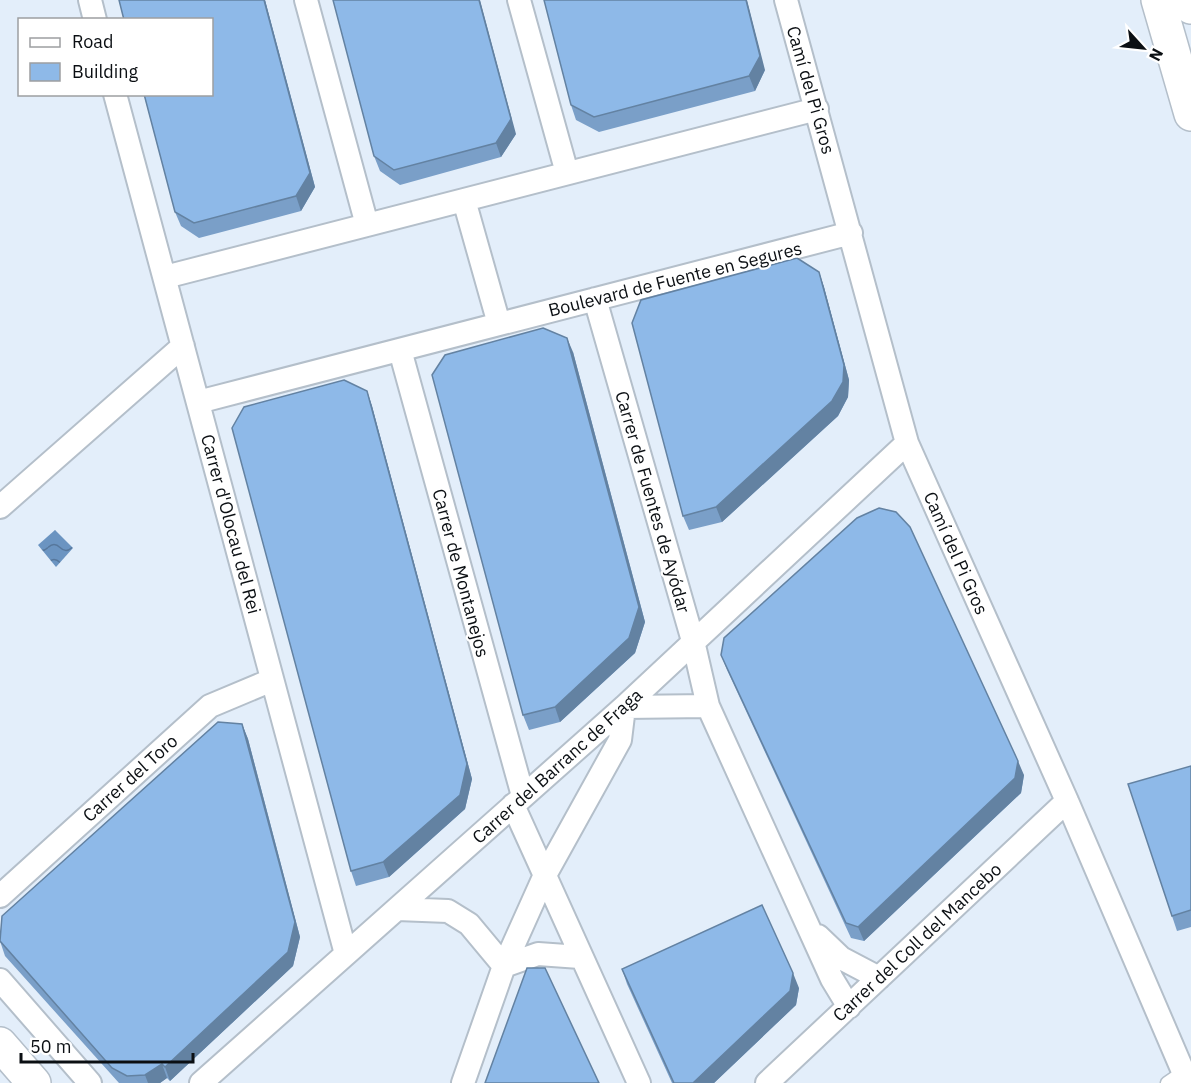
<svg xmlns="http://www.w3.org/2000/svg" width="1191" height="1083" font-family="'IBM Plex Sans',sans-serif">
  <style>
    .water { fill: url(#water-waves) }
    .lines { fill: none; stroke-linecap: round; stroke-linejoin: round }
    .service-casing { stroke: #b4bfca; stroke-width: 15 }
    .minor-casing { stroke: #b4bfca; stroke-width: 26 }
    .primary-casing { stroke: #b4bfca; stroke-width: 36 }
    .service { stroke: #fff; stroke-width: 12 }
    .minor { stroke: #fff; stroke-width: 22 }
    .primary { stroke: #fff; stroke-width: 33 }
    .wall { fill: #7a9fc8 }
    .shaded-wall { fill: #6382a2 }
    .building { fill: #8eb9e8; stroke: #6382a2; stroke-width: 1.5 }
    .labels { text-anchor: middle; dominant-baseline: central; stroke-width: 4.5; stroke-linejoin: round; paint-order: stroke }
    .street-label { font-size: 18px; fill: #0b0f13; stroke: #fff }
  </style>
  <defs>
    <pattern id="water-waves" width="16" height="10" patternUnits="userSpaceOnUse" patternTransform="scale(1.5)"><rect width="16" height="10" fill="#6b94c1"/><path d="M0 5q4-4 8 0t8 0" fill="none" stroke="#56779c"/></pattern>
  </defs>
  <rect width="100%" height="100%" fill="#e3eefa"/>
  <path class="water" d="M55 530 73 548 56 567 38 545Z"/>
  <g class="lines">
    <defs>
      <path id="service" d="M1167 1083 1183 1072"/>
      <path id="minor" d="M90 0 95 20
        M306 0 367 225
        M519 0 567 173
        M786 0 907 443 1067 801 1188 1083
        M115 94 346 954
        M464 200 499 324
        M165 277 817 109
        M595 299 693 641 708 706 832 979 849 1007
        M400 350 523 796
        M198 402 851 233
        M0 507 183 346
        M624 707 708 706
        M513 805 639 1083
        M0 896 210 706 272 680
        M397 909 448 911 469 924 504 966 538 954 580 957
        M818 936 841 958 879 978
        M0 980 90 1083
        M201 1083 624 707 907 443
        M463 1083 504 966 544 877 620 740 624 707
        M767 1083 1067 801"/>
      <path id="primary" d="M1158 0 1191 114
        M1189 0 1191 7
        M0 1044 34 1083"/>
    </defs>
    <use href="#service" class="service-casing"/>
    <use href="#minor" class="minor-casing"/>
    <use href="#primary" class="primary-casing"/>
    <use href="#service" class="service"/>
    <use href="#minor" class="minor"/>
    <use href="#primary" class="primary"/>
  </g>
  <path class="wall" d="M119 0H265L315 187 301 211 199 238 181 226 175 212Z
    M765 70 755 91 599 132 576 120 571 105Z
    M516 134 501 157 400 185 380 171 374 156Z
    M819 272 824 287 849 380 848 397 838 416 722 522 689 530 683 516Z
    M573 352 645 622 635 653 560 722 529 730 523 715Z
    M367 391 372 406 472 779 465 809 389 877 356 886 351 871Z
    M721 655 1024 775 1021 793 864 941 851 938 727 670Z
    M242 724 248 739 300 937 293 966 170 1081 167 1078 160 1083H119L5 956 0 941Z
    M1191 766V927L1177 931 1172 916Z
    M622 969 799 988 796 1005 714 1083H672L627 984Z"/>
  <path class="shaded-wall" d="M264 0H265L315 187 301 211 296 196Z
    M479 0H480L516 134 501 157 496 143Z
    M746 0H747L765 70 755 91 749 76Z
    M819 272 824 287 849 380 848 397 838 416 722 522 716 507Z
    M567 338 573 352 645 622 635 653 560 722 555 707Z
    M367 391 372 406 472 779 465 809 389 877 383 862Z
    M242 724 248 739 300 937 293 966 170 1081 165 1067Z
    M1018 761 1024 775 1021 793 864 941 858 927Z
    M793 973 799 988 796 1005 714 1083H693Z
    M162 1064 167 1078 160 1083H148L145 1075Z"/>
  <path class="building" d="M119 0H264L310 173 296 196 194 223 175 212 144 94H212V20H124Z
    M333 0H479L511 119 496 143 394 170 374 156Z
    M544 0H746L760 56 749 76 594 117 571 105Z
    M797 258 819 272 844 365 843 382 832 401 716 507 683 516 632 323 641 300Z
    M543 328 567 338 639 607 629 638 555 707 523 715 432 375 445 355Z
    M344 380 367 391 467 764 460 795 383 862 351 871 232 428 244 407Z
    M879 508 896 512 910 527 1018 761 1015 778 858 927 846 923 721 655 724 638 857 518Z
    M218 722 242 724 295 922 288 952 165 1067 162 1064 145 1075 127 1076 112 1068 0 941 2 916Z
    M1191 766V910L1172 916 1128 784Z
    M762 905 793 973 790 991 693 1083H674L622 969Z
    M527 968H545L599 1083H485Z"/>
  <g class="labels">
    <g class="street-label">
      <text transform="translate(811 90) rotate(74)">Camí del Pi Gros</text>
      <text transform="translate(675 279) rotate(-14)">Boulevard de Fuente en Segures</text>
      <text transform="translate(653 502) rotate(74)">Carrer de Fuentes de Ayódar</text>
      <text transform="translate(231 524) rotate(75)">Carrer d'Olocau del Rei</text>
      <text transform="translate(956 553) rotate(66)">Camí del Pi Gros</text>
      <text transform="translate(461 573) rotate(75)">Carrer de Montanejos</text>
      <text transform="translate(557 766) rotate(-42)">Carrer del Barranc de Fraga</text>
      <text transform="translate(130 778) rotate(-42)">Carrer del Toro</text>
      <text transform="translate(917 942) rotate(-43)">Carrer del Coll del Mancebo</text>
    </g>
  </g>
  <rect x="18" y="18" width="195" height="78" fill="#ffffff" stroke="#9d9fa1" stroke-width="1.5"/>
  <rect x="30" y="38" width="30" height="9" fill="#ffffff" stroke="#9d9fa1" stroke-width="1.5"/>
  <text x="72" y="48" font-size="18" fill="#0b0f13">Road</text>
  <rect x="30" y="63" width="30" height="18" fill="#8eb9e8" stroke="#9d9fa1" stroke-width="1.5"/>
  <text x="72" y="78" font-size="18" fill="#0b0f13">Building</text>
  <g transform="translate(1143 48) rotate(117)" stroke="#ffffff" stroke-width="4.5" paint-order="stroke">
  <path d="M0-4.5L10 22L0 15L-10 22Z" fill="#0b0f13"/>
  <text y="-9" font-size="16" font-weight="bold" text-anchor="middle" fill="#0b0f13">N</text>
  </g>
  <path d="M21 1053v9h172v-9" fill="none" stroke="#0b0f13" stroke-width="3"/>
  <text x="30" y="1053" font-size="18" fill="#0b0f13" stroke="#ffffff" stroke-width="4.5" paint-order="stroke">50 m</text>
</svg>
